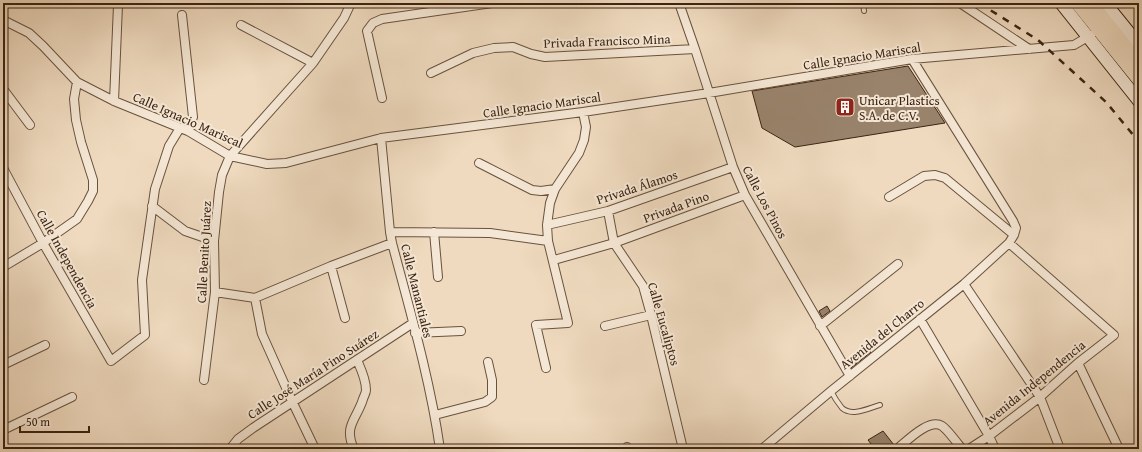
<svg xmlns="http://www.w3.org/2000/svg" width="1142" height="452" font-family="'Gentium Book Plus',serif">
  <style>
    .building { fill: #99836c; stroke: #3c2412 }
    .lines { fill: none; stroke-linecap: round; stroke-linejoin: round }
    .service-casing { stroke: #69523d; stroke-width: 6 }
    .minor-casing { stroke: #69523d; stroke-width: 10 }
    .secondary-casing { stroke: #3c2412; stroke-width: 14 }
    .primary-casing { stroke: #3c2412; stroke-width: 15 }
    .service { stroke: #f5e7d5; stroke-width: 4 }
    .minor { stroke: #f5e7d5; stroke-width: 8 }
    .secondary { stroke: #f5e7d5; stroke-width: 12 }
    .primary { stroke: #efdabf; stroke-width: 13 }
    .rail { stroke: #3c2412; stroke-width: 2.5; stroke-dasharray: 7 7; stroke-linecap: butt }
    .labels { text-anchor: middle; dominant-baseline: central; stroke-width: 4; stroke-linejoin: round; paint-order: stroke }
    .street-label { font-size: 13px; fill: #3c2412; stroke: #f5e7d5 }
    .poi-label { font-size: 13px; fill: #3c2412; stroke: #f5e7d5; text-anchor: start }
  </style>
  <rect width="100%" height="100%" fill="#efdabf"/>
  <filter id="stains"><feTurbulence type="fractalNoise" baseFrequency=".005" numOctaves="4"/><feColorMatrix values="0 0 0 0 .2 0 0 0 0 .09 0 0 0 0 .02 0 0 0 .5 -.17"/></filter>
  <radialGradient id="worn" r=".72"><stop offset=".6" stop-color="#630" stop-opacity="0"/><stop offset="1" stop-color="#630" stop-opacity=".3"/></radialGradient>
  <path class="building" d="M908 66 945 123 795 147 762 128 752 91Z
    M827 306 830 311 822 317 819 311Z
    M865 346 871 352 851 368 848 361Z
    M883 431 894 445 892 449H875L868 440Z"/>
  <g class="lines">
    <defs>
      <path id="service" d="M863 3 864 11
        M831 391C834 397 838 403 842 408 852 417 869 408 880 405"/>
      <path id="minor" d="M679 3 695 49 733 167 745 195 850 376
        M960 3 1029 49
        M182 15 193 117 188 131
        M3 20 29 33 43 46 77 82 114 101 188 131 230 156 267 164 286 163 381 138 583 112 709 93 912 59 1074 45 1091 35
        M241 25 313 63
        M431 73 473 53 494 48 513 47 531 54 545 57 695 49
        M3 89 30 125
        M382 98 367 31 373 23 382 19 492 3
        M114 101 118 5
        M381 138 390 232 392 243C410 311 430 379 440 449
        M479 163 532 190 541 191 555 189
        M3 168 43 243 111 361 145 335 142 280 155 189 169 146 180 128
        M889 197 924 176 935 175 945 178 1014 235
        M152 206 185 231 214 241
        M608 211 614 243 643 286 651 315 683 449
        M547 225 608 211 733 167
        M390 232 490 233 548 241
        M434 232 438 277
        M554 260 614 243 745 195
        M331 266 345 318
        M3 267 43 243 77 219 88 201 93 191V180L81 142 76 120 74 99 77 82
        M964 284 1040 397 1060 449
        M215 292 255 298 331 266 392 243
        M255 298 262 334 292 401 315 449
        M920 319 989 436 995 449
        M605 326 651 315
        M820 326 898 264
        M415 333 461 331
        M1078 363 1119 449
        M3 365 45 345
        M546 368 536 325 568 323 548 241 547 225 550 203 555 189 579 153 584 140 586 127 583 112
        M204 380 215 292 214 241 219 192 222 175 230 156 313 63 344 18 351 3
        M435 415 485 402 492 397V380L488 362
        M3 430 72 397
        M627 447V449
        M230 449 238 439 253 428 413 323
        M354 449C343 426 357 419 363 399 364 396 366 393 366 390 366 379 361 369 357 360
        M762 449 831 391 964 284 1009 243 1014 235 1016 228 1013 221 912 59
        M897 449C907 441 929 418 942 426 947 429 958 444 962 449
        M969 449 989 436 1040 397 1078 363 1114 335 1009 243"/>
      <path id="secondary" d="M1061 3 1139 101
        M1105 3 1139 45"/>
      <path id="primary" d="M1077 3 1139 80
        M1091 3 1139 63"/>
    </defs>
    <use href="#service" class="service-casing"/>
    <use href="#minor" class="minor-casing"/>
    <use href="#secondary" class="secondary-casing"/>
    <use href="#primary" class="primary-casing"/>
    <use href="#service" class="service"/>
    <use href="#minor" class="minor"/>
    <use href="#secondary" class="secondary"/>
    <use href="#primary" class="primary"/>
    <path class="rail" d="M979 3 1038 40 1106 102 1139 142"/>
  </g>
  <defs>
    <symbol id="building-square" viewBox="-11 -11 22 22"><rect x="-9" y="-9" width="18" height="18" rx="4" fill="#8f2418" stroke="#f5e7d5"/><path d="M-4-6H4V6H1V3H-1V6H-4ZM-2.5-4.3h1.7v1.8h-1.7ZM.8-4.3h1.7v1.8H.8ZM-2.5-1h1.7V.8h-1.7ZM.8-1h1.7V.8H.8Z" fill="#fff"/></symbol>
  </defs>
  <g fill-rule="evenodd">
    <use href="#building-square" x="834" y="96" width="22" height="22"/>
  </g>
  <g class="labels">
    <g class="street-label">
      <text transform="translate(607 41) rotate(-2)">Privada Francisco Mina</text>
      <text transform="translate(862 56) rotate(-9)">Calle Ignacio Mariscal</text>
      <text transform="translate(542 105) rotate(-8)">Calle Ignacio Mariscal</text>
      <text transform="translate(188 120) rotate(24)">Calle Ignacio Mariscal</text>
      <text transform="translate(637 187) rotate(-18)">Privada Álamos</text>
      <text transform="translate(765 202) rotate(62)">Calle Los Pinos</text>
      <text transform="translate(676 207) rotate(-20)">Privada Pino</text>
      <text transform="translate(204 252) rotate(-87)">Calle Benito Juárez</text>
      <text transform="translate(67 259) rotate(61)">Calle Independencia</text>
      <text transform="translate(417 291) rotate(76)">Calle Manantiales</text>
      <text transform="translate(664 324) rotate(74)">Calle Eucaliptos</text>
      <text transform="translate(882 334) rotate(-39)">Avenida del Charro</text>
      <text transform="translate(313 374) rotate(-33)">Calle José María Pino Suárez</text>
      <text transform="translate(1034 383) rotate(-39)">Avenida Independencia</text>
    </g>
    <g class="poi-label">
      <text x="859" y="100">Unicar Plastics<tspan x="859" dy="15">S.A. de C.V.</tspan></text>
    </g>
  </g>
  <rect width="1142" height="452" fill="none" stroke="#efdabf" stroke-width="16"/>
  <rect x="4" y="4" width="1134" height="444" fill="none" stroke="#3c2412" stroke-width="2"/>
  <rect x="8" y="8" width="1126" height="436" fill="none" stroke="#3c2412"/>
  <path d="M20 426v6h69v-6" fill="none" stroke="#3c2412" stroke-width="2"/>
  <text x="26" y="426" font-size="12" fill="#3c2412" stroke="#f5e7d5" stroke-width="3" paint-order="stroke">50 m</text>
  <rect width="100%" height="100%" filter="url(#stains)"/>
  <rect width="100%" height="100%" fill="url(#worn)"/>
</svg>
